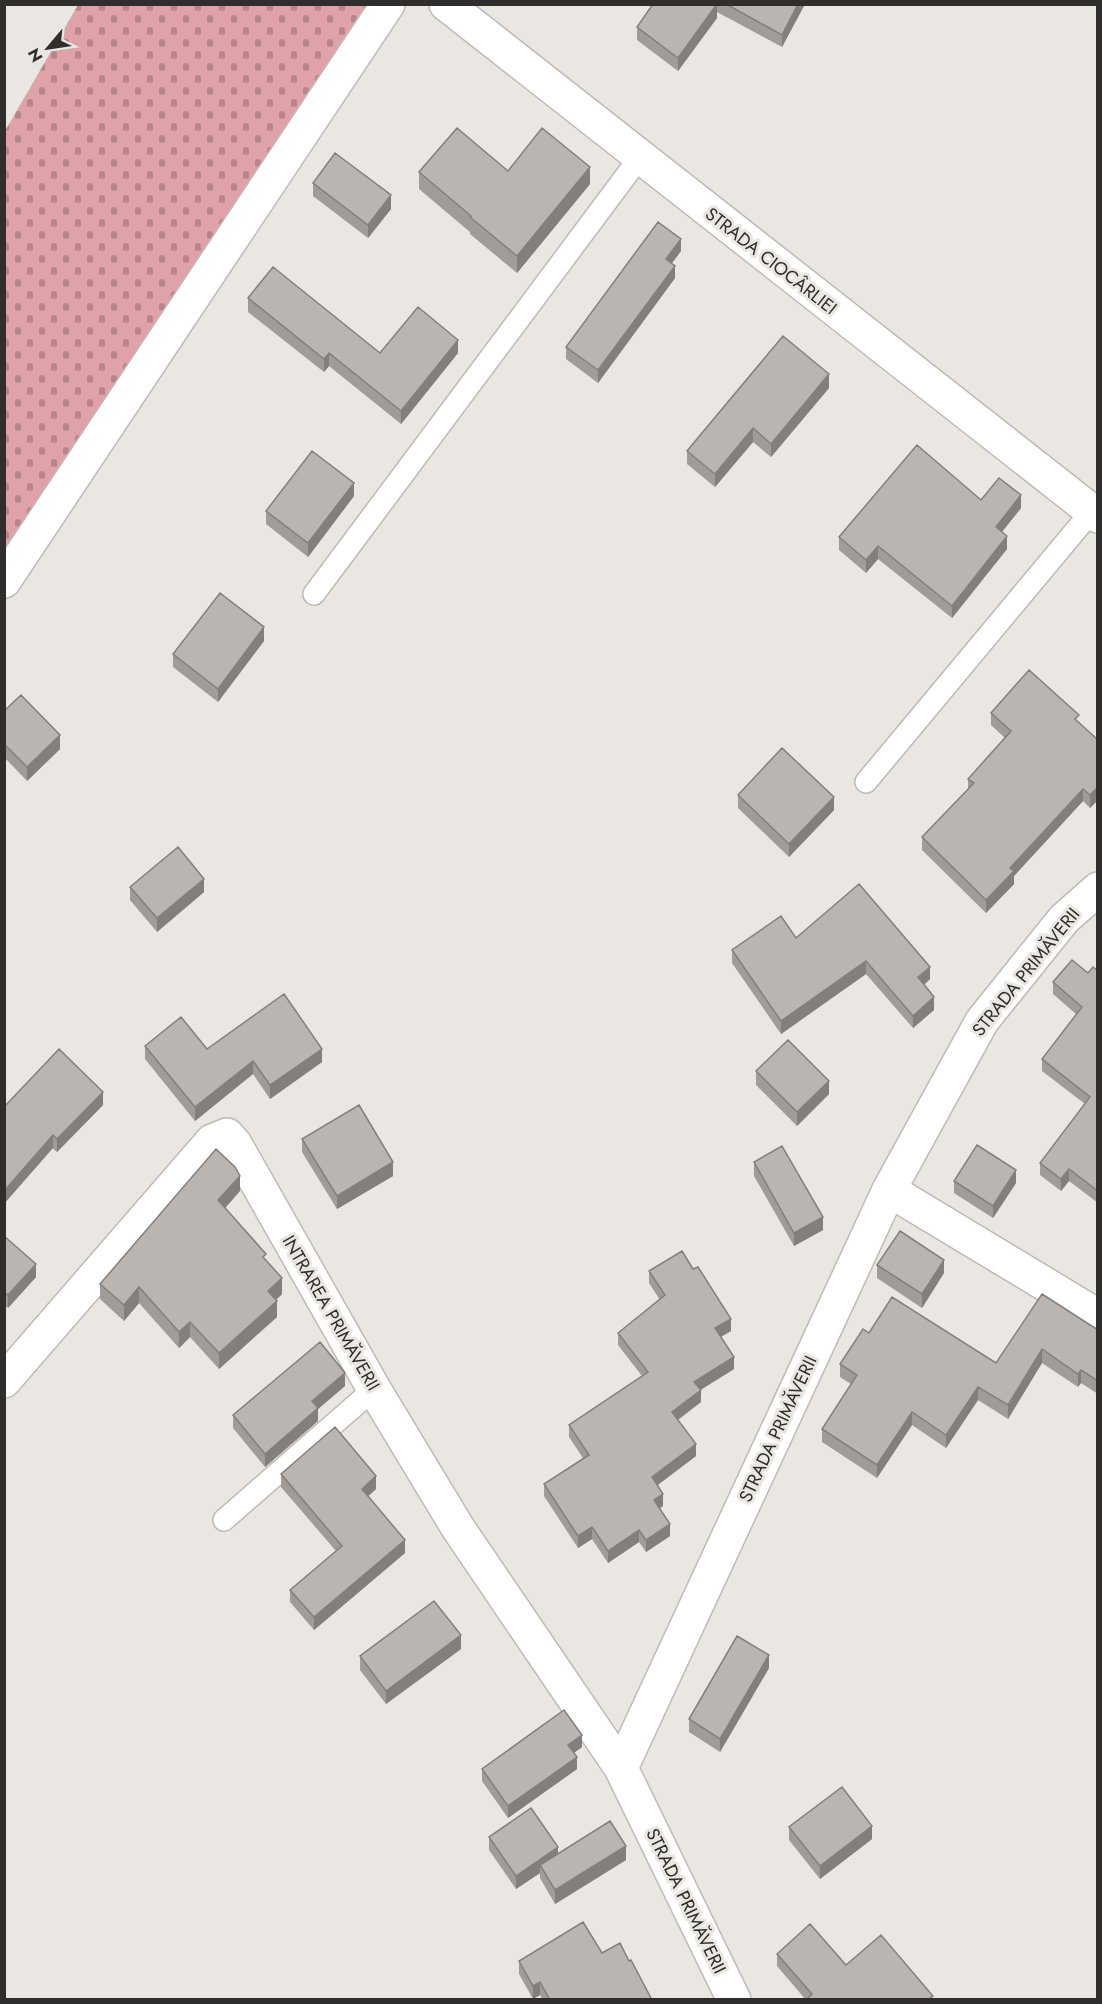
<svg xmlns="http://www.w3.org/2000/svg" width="1102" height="2004" font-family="Jost,sans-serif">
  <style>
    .cemetery { fill: url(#cemetery-stones) }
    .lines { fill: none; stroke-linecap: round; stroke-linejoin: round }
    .lane-casing { stroke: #bebab5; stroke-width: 24 }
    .street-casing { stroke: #bebab5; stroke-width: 36 }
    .secondary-casing { stroke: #bebab5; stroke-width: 36 }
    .lane { stroke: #fff; stroke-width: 21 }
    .street { stroke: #fff; stroke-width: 33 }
    .secondary { stroke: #fff; stroke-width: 33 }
    .wall { fill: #a19c99 }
    .shaded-wall { fill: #837f7d }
    .building { fill: #bbb5b2; stroke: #837f7d; stroke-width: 1.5 }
    .labels { text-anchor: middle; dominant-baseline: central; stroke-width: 6; stroke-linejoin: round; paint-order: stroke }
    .street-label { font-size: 18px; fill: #302e2c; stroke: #eae6e1 }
  </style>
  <defs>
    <pattern id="cemetery-stones" width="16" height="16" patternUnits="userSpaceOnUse" patternTransform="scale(1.5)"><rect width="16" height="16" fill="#e0a2a9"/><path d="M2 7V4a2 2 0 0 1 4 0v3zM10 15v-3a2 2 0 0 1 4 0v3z" fill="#b6848a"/></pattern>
  </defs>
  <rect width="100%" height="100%" fill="#eae6e1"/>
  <path class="cemetery" d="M78 5H366L5 551V131Z"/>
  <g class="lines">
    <defs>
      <path id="lane" d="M314 594 640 157
        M866 782 1091 512
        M224 1520 374 1389"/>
      <path id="street" d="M4 581 388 4
        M889 1190 1098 1316
        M4 1381 212 1141 227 1135 235 1144 374 1389 458 1528 621 1768 734 2000
        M621 1768 889 1190 982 1021 1064 919 1098 889"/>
      <path id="secondary" d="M446 4 1098 516"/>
    </defs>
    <use href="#lane" class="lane-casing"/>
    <use href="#street" class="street-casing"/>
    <use href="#secondary" class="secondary-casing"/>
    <use href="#lane" class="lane"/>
    <use href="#street" class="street"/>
    <use href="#secondary" class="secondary"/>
  </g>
  <path class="wall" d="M653 4H805L782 47 717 12V18L678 71 637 40V27Z
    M508 171 590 184 517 273 470 234V232L419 189V172Z
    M313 183 391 209 368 238 313 196Z
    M681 251 672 263 675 278 598 383 566 359V347Z
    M248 298 380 353H458L401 424 329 366 324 372 248 312Z
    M829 388 771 457 753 442 715 487 687 464V451Z
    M354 496 308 557 266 524V511Z
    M981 500 1021 508 1002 532 1007 549 952 618 878 559 866 573 839 550V537Z
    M264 641 218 702 173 667V654Z
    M4 711 60 749 27 781 4 757Z
    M991 713 1079 723 1098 740V800L1090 808 1083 801 1014 876V884L986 913 922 850V837L968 789V779L1005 738 991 725Z
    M738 795 834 810 789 857 738 808Z
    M130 887 204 892 157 932 130 900Z
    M796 938 930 979 924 985 934 1010 913 1028 866 974 781 1034 732 963V950Z
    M1098 971V1203L1069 1181 1061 1191 1040 1175V1163L1085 1104 1042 1071V1059L1076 1014 1053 994V982Z
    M145 1046 207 1049 322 1062 270 1099 253 1074 195 1121 145 1059Z
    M756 1071 829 1094 797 1126 756 1085Z
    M103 1105 57 1152 4 1107Z
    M302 1139 393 1176 337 1209 302 1152Z
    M754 1162 823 1230 794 1246 754 1176Z
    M954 1181 1016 1183 993 1218 954 1193Z
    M240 1191 225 1208 266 1260 282 1294 276 1300 277 1317 219 1369 190 1337 179 1348 139 1303 124 1321 100 1299V1284Z
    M4 1236 36 1277 8 1308 4 1305Z
    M877 1265 944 1273 922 1308 877 1278Z
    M649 1271 731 1331 721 1337 734 1369 700 1390 701 1402 678 1420 696 1456 658 1485 663 1506 660 1508 670 1536 646 1552 639 1542 608 1563 592 1539 578 1548 544 1496V1484L583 1458 569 1437V1425L642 1376 618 1345V1333L660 1300 649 1283Z
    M1098 1330V1394L1081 1383 1078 1387 1042 1363 1008 1419 978 1400 946 1448 912 1425 877 1478 822 1442V1429L851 1384 840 1377V1364L869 1333 996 1363Z
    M345 1386 318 1409V1421L265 1467 233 1428V1415Z
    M281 1474 376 1489 368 1496 405 1553 314 1630 290 1602V1590L336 1551 281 1487Z
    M461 1649 386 1704 360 1670V1656Z
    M769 1668 720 1752 689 1732V1719Z
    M582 1747 574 1753 577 1769 508 1818 482 1781V1769Z
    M789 1827 872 1839 820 1879 789 1840Z
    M489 1837 558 1854 626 1860 555 1904 540 1878V1873L516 1889 489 1850Z
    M602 1953 652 2000H543L540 1995 533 1999 519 1974V1961Z
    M777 1954 846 1965 933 2000H806L777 1966Z"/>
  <path class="shaded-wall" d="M717 4V18L678 71V58Z
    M798 4H805L782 47V35Z
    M590 167V184L517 273V256Z
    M391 195V209L368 238V225Z
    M681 239V251L666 271V259Z
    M675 266V278L598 383V370Z
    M458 340V353L401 424V411Z
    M329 353V366L324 372V359Z
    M829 374V388L771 457V444Z
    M753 428V442L715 487V474Z
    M354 483V496L308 557V543Z
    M1021 495V508L996 539V527Z
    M1007 536V549L952 618V606Z
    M878 546V559L866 573V560Z
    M264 627V641L218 702V689Z
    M60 735V749L27 781V767Z
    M1098 787V800L1090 808V795Z
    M1083 789V801L1014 876V884L986 913V900L1010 868Z
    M834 797V810L789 857V844Z
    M204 879V892L157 932V918Z
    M866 961V974L781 1034V1021Z
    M930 967V979L918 990V977Z
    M934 997V1010L913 1028V1016Z
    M322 1049V1062L270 1099V1085Z
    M253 1061V1074L195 1121V1107Z
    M829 1081V1094L797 1126V1112Z
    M103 1092V1105L57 1152V1139Z
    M53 1135V1148L4 1204V1191Z
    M393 1162V1176L337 1209V1196Z
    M1069 1169V1181L1061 1191V1179Z
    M1016 1170V1183L993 1218V1206Z
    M240 1176V1191L218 1216V1200Z
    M823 1217V1230L794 1246V1233Z
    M944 1260V1273L922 1308V1294Z
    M36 1264V1277L8 1308V1295Z
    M282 1278V1294L268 1307V1291Z
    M139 1287V1303L124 1321V1305Z
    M277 1301V1317L219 1369V1353Z
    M731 1319V1331L715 1340V1328Z
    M190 1322V1337L179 1348V1332Z
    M1042 1349V1363L1008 1419V1405Z
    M734 1357V1369L694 1394V1382Z
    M1081 1370V1383L1078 1387V1374Z
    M345 1373V1386L318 1409V1421L265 1467V1454L312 1401Z
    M978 1387V1400L946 1448V1435Z
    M701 1390V1402L672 1424V1412Z
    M912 1412V1425L877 1478V1465Z
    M696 1444V1456L652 1489V1477Z
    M376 1476V1489L362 1502V1489Z
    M663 1494V1506L654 1512V1500Z
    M670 1524V1536L646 1552V1540Z
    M592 1527V1539L578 1548V1536Z
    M639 1530V1542L608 1563V1551Z
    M405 1540V1553L314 1630V1617Z
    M461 1635V1649L386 1704V1691Z
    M769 1655V1668L720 1752V1739Z
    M582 1735V1747L568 1757V1745Z
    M577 1757V1769L508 1818V1806Z
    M872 1826V1839L820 1879V1866Z
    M626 1846V1860L555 1904V1890Z
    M558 1847V1860L540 1865V1873L516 1889V1876Z
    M540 1982V1995L533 1999V1986Z"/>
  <path class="building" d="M653 4H717L678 58 637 27Z
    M726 4H798L782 35Z
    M457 128 508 171 542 128 590 167 517 256 470 217 471 216 419 172Z
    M335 153 391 195 368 225 313 183Z
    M658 222 681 239 666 259 675 266 598 370 566 347Z
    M273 267 380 353 418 307 458 340 401 411 329 353 324 359 248 298Z
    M783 336 829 374 771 444 753 428 715 474 687 451Z
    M917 445 981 500 999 478 1021 495 996 527 1007 536 952 606 878 546 866 560 839 537Z
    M312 451 354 483 308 543 266 511Z
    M220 593 264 627 218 689 173 654Z
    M1029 670 1079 715 1075 719 1098 740V787L1090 795 1083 789 1010 868 1014 871 986 900 922 837 974 783 968 779 1011 731 991 713Z
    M21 695 60 735 27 767 4 744V711Z
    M782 748 834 797 789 844 738 795Z
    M178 847 204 879 157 918 130 887Z
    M859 884 930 967 918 977 934 997 913 1016 866 961 781 1021 732 950 781 916 796 938Z
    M1072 960 1088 973 1093 967 1098 971V1191L1069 1169 1061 1179 1040 1163 1090 1097 1042 1059 1082 1007 1053 982Z
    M284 994 322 1049 270 1085 253 1061 195 1107 145 1046 181 1017 207 1049Z
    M788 1040 829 1081 797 1112 756 1071Z
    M59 1049 103 1092 57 1139 53 1135 4 1191V1107Z
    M359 1105 393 1162 337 1196 302 1139Z
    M977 1145 1016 1170 993 1206 954 1181Z
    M782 1146 823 1217 794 1233 754 1162Z
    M216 1149 235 1167 240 1176 218 1200 266 1254 263 1257 282 1278 268 1291 277 1301 219 1353 190 1322 179 1332 139 1287 124 1305 100 1284Z
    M900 1231 944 1260 922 1294 877 1265Z
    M4 1236 36 1264 8 1295 4 1292Z
    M682 1251 693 1269 698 1267 731 1319 715 1328 734 1357 694 1382 701 1390 672 1412 696 1444 652 1477 663 1494 654 1500 670 1524 646 1540 639 1530 608 1551 592 1527 578 1536 544 1484 589 1455 569 1425 648 1372 618 1333 665 1295 649 1271Z
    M1042 1294 1098 1330V1381L1081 1370 1078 1374 1042 1349 1008 1405 978 1387 946 1435 912 1412 877 1465 822 1429 857 1375 840 1364 863 1329 869 1333 892 1297 996 1363Z
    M320 1342 345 1373 312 1401 318 1408 265 1454 233 1415Z
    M335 1427 376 1476 362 1489 405 1540 314 1617 290 1590 342 1546 281 1474Z
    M434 1601 461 1635 386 1691 360 1656Z
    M737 1636 769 1655 720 1739 689 1719Z
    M564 1710 582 1735 568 1745 577 1757 508 1806 482 1769Z
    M842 1787 872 1826 820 1866 789 1827Z
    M531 1808 558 1847 516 1876 489 1837Z
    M610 1821 626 1846 555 1890 540 1865Z
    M583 1922 602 1953 620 1943 629 1961 631 1960 652 2000H550L540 1982 533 1986 519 1961Z
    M810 1924 846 1965 881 1935 933 1996 927 2000H806L812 1994 777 1954Z"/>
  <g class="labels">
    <g class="street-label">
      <text transform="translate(771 261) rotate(38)">STRADA CIOCÂRLIEI</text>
      <text transform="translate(1026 972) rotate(-51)">STRADA PRIMĂVERII</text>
      <text transform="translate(331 1313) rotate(60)">INTRAREA PRIMĂVERII</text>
      <text transform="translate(778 1429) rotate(-65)">STRADA PRIMĂVERII</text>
      <text transform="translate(686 1901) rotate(64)">STRADA PRIMĂVERII</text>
    </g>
  </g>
  <rect width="1102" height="2004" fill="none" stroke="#302e2c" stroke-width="12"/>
  <g transform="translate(48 48) rotate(241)" stroke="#eae6e1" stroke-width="4.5" paint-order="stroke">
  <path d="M0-4.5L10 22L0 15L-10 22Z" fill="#302e2c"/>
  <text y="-9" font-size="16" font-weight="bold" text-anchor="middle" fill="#302e2c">N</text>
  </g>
</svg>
